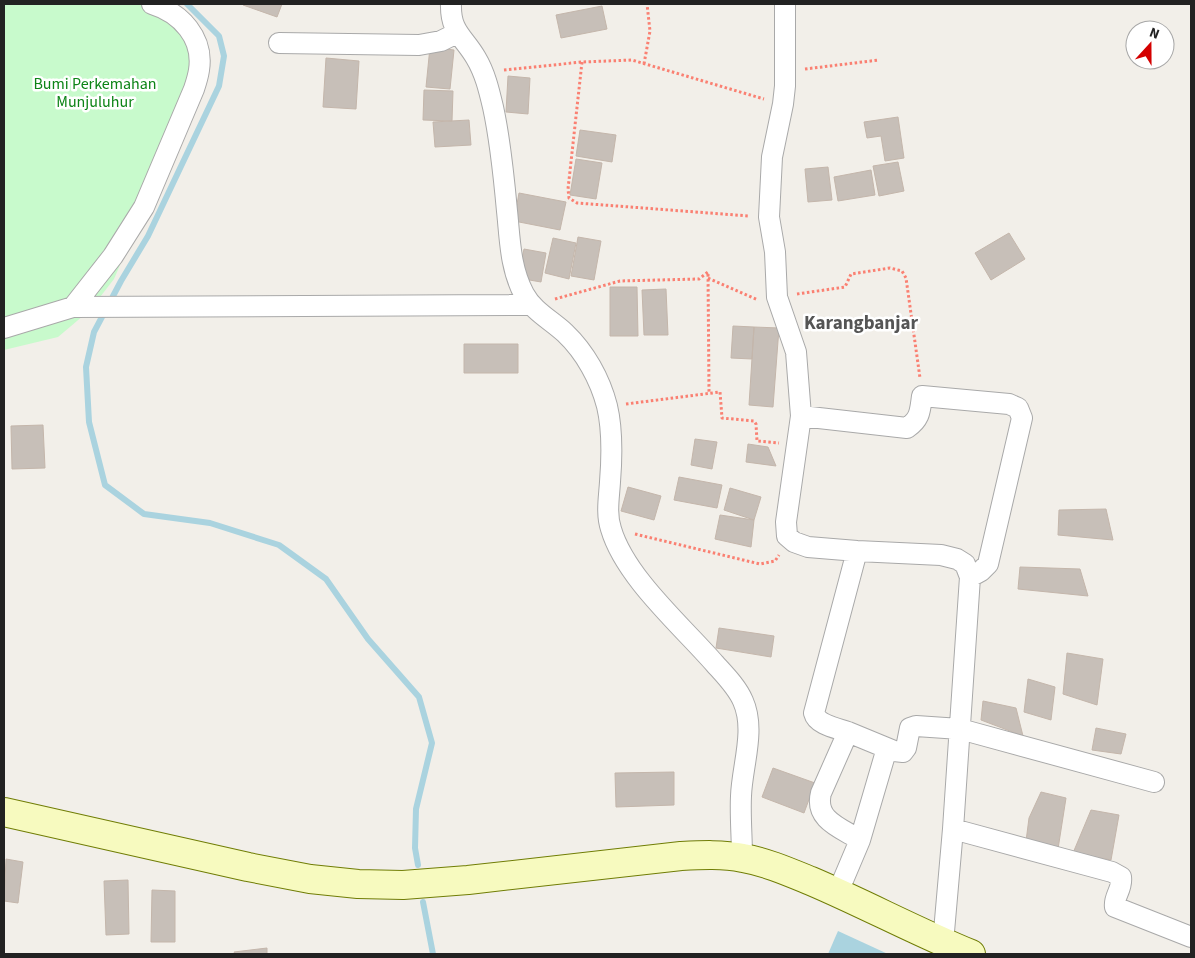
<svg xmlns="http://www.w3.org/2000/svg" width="1195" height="958" font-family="'Source Sans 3',sans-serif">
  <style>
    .park { fill: #c8facc }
    .water { fill: #aad3df }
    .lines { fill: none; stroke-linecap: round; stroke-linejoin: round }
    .stream { stroke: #aad3df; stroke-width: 6 }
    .building { fill: #c7bfb8; stroke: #c4b6ab }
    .street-casing { stroke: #a9a9a9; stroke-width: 22 }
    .secondary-casing { stroke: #707d05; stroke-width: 30 }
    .path { stroke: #fa8072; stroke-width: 3; stroke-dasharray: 2.5 2.5; stroke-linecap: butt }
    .street { stroke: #fff; stroke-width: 20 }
    .secondary { stroke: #f7fabf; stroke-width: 28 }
    .labels { text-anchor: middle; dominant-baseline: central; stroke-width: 5; stroke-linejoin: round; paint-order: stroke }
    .park-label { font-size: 16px; fill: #0c8416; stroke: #fff }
    .quarter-label { font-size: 19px; font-weight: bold; fill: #555; stroke: #fff }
  </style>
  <rect width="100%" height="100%" fill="#f2efe9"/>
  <path class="park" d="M4 4H144L189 36 200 79 114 279 90 310 58 337 4 350Z"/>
  <path class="water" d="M838 931 888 954H828Z"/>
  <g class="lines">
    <path class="stream" d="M187 4 219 36 224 56 219 86 148 236 121 281 94 332 86 367 89 422 105 485 144 514 210 523 279 545 326 579 368 639 419 697 432 743 416 809 415 848 418 865
      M423 902 433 954"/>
  </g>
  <path class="building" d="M243 4H282L277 17 243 5Z
    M602 6 607 29 561 38 556 15Z
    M430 47 454 50 450 89 426 87Z
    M326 58 359 61 356 109 323 107Z
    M508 76 530 78 528 114 506 112Z
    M424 90 453 91 452 121 423 120Z
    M898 117 904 158 885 161 881 136 867 138 864 122Z
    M469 120 471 145 435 147 433 122Z
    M580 130 616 135 612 162 576 156Z
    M576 159 602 163 596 199 570 195Z
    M898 162 904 191 879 196 873 166Z
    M828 167 832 200 808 202 805 169Z
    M871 170 875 195 838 201 834 177Z
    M519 193 566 202 560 230 514 221Z
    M1009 233 1025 259 991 280 975 253Z
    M578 237 601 241 594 280 571 276Z
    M553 238 576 243 569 279 545 273Z
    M524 249 546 253 541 282 518 278Z
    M610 287H637L638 336H610Z
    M666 289 668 335H644L642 290Z
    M733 326 754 327 752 359 731 358Z
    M754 327 779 328 773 407 749 405Z
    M464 344H518V373H464Z
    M43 425 45 468 12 469 11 426Z
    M695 439 717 442 712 469 691 465Z
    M748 444 768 447 776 466 746 462Z
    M679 477 722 485 717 508 674 500Z
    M628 487 661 496 654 520 621 511Z
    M730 488 761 497 754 520 724 510Z
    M1106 509 1113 540 1058 535 1059 510Z
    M720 515 754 520 751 547 715 539Z
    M1020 567 1080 569 1088 596 1018 589Z
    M719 628 774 636 771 657 716 648Z
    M1067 653 1103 659 1097 705 1063 694Z
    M1028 679 1055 687 1051 720 1024 712Z
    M983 701 1016 708 1023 736 981 720Z
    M1096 728 1126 734 1121 754 1092 750Z
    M773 768 815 783 804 813 762 797Z
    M674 772V805L616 807 615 773Z
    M1041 792 1066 798 1058 849H1025L1029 818Z
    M1091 810 1119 815 1111 860 1073 853Z
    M6 859 23 862 18 903 4 901Z
    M128 880 129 934 106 935 104 881Z
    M152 890 175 891V942H151Z
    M267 948V954H235L234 952Z"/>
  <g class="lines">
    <defs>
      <path id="street" d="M451 4C450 32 464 37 476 58 485 73 489 90 493 107 500 139 504 178 507 211 510 239 510 268 524 294 533 311 551 320 565 333 585 352 600 379 607 406 613 431 612 457 610 482 609 498 606 514 611 529 625 577 682 626 715 664 725 675 737 687 743 701 756 730 742 766 741 796 740 816 742 837 742 857
        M785 4V86L783 104 772 157 769 217 775 252 777 297 796 352 801 416 786 522 787 536 794 542 808 547 857 551 941 555 957 559 965 564 970 577 953 829 943 943
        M279 43 419 45 441 41 457 33
        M73 307 531 305
        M4 328 73 307 113 256 144 207 194 89C196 83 198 77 199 70 204 38 181 13 152 4
        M801 416 907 428C920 419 920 412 922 396L1009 404 1018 408 1022 418 988 564 981 571 970 577
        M848 732 894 751 903 752 906 748 910 728 916 726 960 729 1154 782
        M953 829 1112 872 1121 877C1123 889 1113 897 1115 907L1191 937
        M860 840 887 748
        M838 892 860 840C841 828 814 820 821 793L848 732C837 728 817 725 814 713L857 551"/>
      <path id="secondary" d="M4 812 248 867 310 879 358 884 403 885 468 880 681 856C702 855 723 854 743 858 766 862 789 872 811 881 865 904 917 932 971 954"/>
    </defs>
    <use href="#street" class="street-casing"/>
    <use href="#secondary" class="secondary-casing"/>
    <path class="path" d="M582 62 568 189 569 198 577 203 749 216
      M644 64 650 31 647 4
      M805 69 879 60
      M504 70 582 62 632 60 764 99
      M708 278 758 300
      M797 294 845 287 851 274 890 268 902 271 906 278 920 378
      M555 299 620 281 699 279 708 272 709 393
      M626 404 720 392 722 418 754 421 756 424 757 441 779 443
      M635 534 760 564 775 561 779 555"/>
    <use href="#street" class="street"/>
    <use href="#secondary" class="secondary"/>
  </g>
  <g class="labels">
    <g class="park-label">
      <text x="95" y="84">Bumi Perkemahan<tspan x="95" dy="18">Munjuluhur</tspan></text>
    </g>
    <g class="quarter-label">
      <text x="861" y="323">Karangbanjar</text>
    </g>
  </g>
  <rect width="1195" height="958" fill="none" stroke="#222222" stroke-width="10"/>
  <g transform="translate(1150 45) rotate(21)"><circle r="24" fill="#ffffff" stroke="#a7a7a7"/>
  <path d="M0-4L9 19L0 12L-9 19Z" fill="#d40000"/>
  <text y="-8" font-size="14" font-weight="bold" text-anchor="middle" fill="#222222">N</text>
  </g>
</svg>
